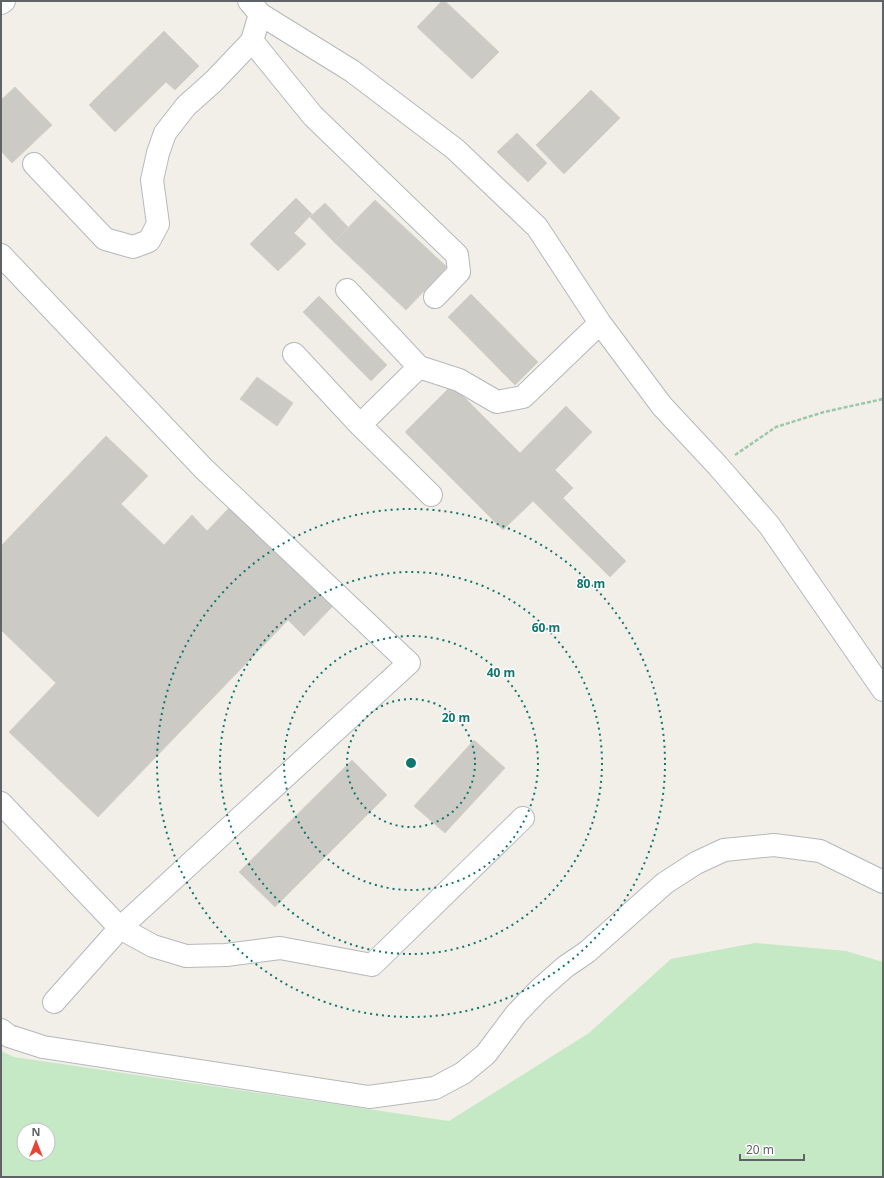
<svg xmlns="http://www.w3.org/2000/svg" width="884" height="1178" font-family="'Noto Sans',sans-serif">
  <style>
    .green { fill: #c5e8c5; fill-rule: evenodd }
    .building { fill: #cccac5; stroke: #d6d1c6 }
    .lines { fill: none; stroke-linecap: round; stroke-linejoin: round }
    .minor-casing { stroke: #b5b8bc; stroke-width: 24 }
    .path { stroke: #9cc7a9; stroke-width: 2.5; stroke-dasharray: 4 2; stroke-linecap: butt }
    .minor { stroke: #fff; stroke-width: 22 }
    .ring { fill: none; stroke: #0f766e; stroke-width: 2; stroke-dasharray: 2 4 }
    .centre { fill: #0f766e; stroke: #fff; stroke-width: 2 }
    .ring-label { font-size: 12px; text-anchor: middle; font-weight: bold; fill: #0f766e; stroke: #fff; stroke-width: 3; stroke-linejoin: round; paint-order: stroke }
  </style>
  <rect width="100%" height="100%" fill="#f1efe8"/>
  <path class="green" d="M755 943 846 951 883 962V1177H1V1051L14 1057 449 1121 589 1033 671 959ZM24 1130H48V1154H24Z"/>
  <path class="building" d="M442 1H445L499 52 472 79 417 27Z
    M164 31 199 66 175 90 166 82 115 132 89 105Z
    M15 87 52 125 12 163 1 151V100Z
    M591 90 620 118 564 174 536 145Z
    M517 133 547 163 528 182 497 152Z
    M296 198 312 214 294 233 306 244 278 271 250 244Z
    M375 200 447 267 406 310 334 242Z
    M325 203 349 228 334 242 310 217Z
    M471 294 538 362 515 385 448 317Z
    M319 296 387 365 371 381 303 312Z
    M257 377 293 403 277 426 240 399Z
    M452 385 520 453 566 406 592 432 555 470 573 488 563 498 626 561 610 577 533 501 503 530 405 432Z
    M106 436 148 476 121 504 164 545 192 515 207 531 229 508 333 606 304 636 288 620 98 817 9 732 56 683 1 630V546Z
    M474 740 505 768 445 833 414 806Z
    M352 760 387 795 275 907 239 872Z"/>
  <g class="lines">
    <defs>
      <path id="minor" d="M249 1 260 14 352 71 455 149 537 227 600 323 662 406 718 466 769 525 883 690
        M1 3 4 1
        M252 41 313 116 457 255 459 272 435 297
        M34 164 105 239 133 247 149 241 158 224 152 180 158 153 165 133 186 106 214 81 252 41 260 14
        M1 255 204 469 409 663 120 928 54 1002
        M347 290 419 367
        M294 354 360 425 431 495
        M360 425 419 367 459 380 497 402 523 397 600 323
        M1 803 120 928 153 946 186 956 226 955 280 948 372 965 523 818
        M1 1030 9 1036 43 1047 369 1097 435 1088 463 1073 486 1054 516 1014 539 990 565 967 587 952 665 883 696 863 724 850 774 845 820 851 883 882"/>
    </defs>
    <use href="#minor" class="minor-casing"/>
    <path class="path" d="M735 455 776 427 824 412 883 399"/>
    <use href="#minor" class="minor"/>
  </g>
  <g class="ring">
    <circle cx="411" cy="763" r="64"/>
    <circle cx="411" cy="763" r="127"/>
    <circle cx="411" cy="763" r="191"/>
    <circle cx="411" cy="763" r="254"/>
  </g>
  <circle cx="411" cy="763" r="6" class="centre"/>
  <g class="ring-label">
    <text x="591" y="588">80 m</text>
    <text x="546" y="632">60 m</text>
    <text x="501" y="677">40 m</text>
    <text x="456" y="722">20 m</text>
  </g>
  <rect width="884" height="1178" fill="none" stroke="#5f6368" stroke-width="4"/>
  <g transform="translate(36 1142)"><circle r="19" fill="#ffffff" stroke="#bfc1c3"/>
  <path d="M0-3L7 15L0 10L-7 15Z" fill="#ea4335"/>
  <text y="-6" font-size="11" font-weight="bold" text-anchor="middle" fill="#5f6368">N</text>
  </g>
  <path d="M740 1154v6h64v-6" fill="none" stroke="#5f6368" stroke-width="2"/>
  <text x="746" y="1154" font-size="12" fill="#5f6368" stroke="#ffffff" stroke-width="3" paint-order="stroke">20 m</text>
</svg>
